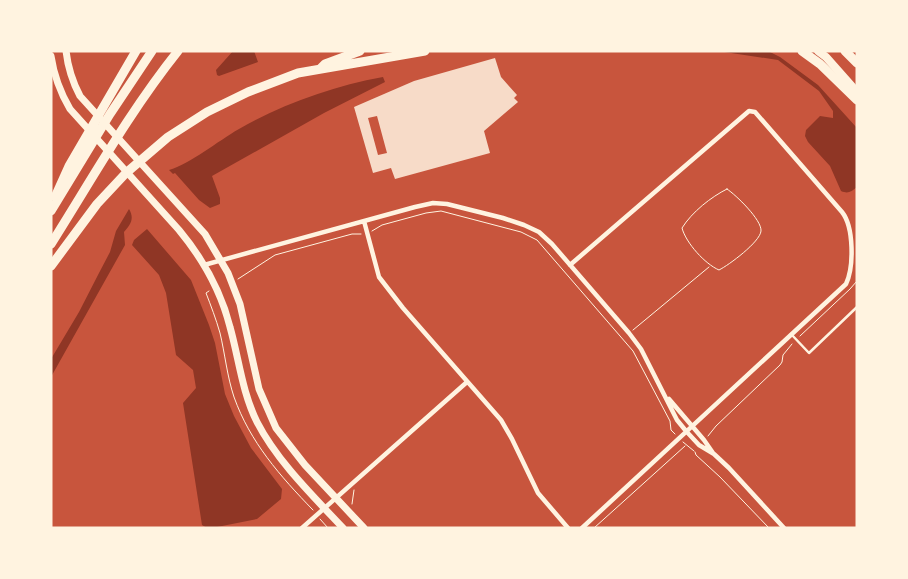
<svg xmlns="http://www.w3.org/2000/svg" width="908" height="579" font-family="'PT Sans',sans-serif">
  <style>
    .water { fill: #8f3625 }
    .building { fill: #f7dbc8; fill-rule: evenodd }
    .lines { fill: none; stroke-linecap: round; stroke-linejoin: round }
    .path { stroke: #fff3e0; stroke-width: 1 }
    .service { stroke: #fff3e0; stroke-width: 2.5 }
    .minor { stroke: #fff3e0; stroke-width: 4.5 }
    .secondary { stroke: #fff3e0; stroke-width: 7 }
    .trunk { stroke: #fff3e0; stroke-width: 8 }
    .motorway { stroke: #fff3e0; stroke-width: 9 }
  </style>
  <rect width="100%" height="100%" fill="#c8553d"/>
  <path class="water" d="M233 51H254L258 62 219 76 217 75 216 70Z
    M718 51H768L780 57 818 85 857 128V187C851 192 848 194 841 191L830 166 808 142 805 136 806 130 820 116 833 118V111L819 91 778 60Z
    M383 77 385 82 324 113 212 176 220 198V204L210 208 199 200 175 173 173 174 169 170C190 164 218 141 239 129 283 104 333 86 383 77Z
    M129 209C135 219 130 225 124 232L125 245 51 377V359L79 312 99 273 110 252 116 231Z
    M147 229 191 280 209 325 215 343 225 394 234 416 251 448 282 489 281 499 257 519 212 528H207L202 525 183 403 196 388 193 370 176 355 166 293 159 275 132 245 134 240Z"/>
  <path class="building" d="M495 58 501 77 517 95 514 98 518 102 484 131 490 153 395 179 391 168 373 173 354 107 414 81ZM377 116 387 153 378 155 368 118Z"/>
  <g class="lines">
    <path class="path" d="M727 189C736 195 762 220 761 231 760 242 729 265 719 270 705 264 686 243 682 228 692 212 711 197 727 189Z
      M372 231 382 225 426 213 441 211 521 232 537 240 633 351 670 421 671 430 675 434
      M238 279 275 255 352 234H361
      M209 291 206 293C211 306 216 319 220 333 225 354 227 376 234 397 250 442 280 476 313 510
      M633 330 709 267
      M800 336 850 289 857 281
      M708 436 716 426 780 365 782 362 783 355 792 344
      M683 442 694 451
      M695 452 696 455 720 477 769 528
      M352 504 354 490
      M320 519 328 528
      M594 528 685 446"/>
    <path class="service" d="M791 334 809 353 857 307"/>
    <path class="minor" d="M364 221 379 277 403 308 501 420 512 439 538 493 568 528
      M204 265 415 207 433 203 447 204 503 218 524 225 539 232 552 244 629 333 641 349 677 420 686 431 699 445 714 454 729 468 784 528
      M570 265 749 111 755 112 842 212C854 227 854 267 846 284L582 528
      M669 399 704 440 713 453
      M302 528 467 382"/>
    <path class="secondary" d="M66 51C68 68 72 81 80 96L205 234 228 273 240 304 259 389 276 428 305 465 364 528
      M51 56C54 76 60 92 70 109L179 230C203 259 221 291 230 327 239 359 242 392 257 422 277 461 313 496 343 528"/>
    <path class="trunk" d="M818 51 826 57 857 92"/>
    <path class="motorway" d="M802 51 820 64 857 100
      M845 51 857 63
      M321 68 325 64 360 51
      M55 197 69 166 136 51
      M51 211 110 114 152 51
      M51 244C92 179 130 111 178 51
      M51 266 97 204 126 173 168 137 207 112 248 92 298 73 425 51"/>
  </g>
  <rect width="908" height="579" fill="none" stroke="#fff3e0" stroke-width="105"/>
</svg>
